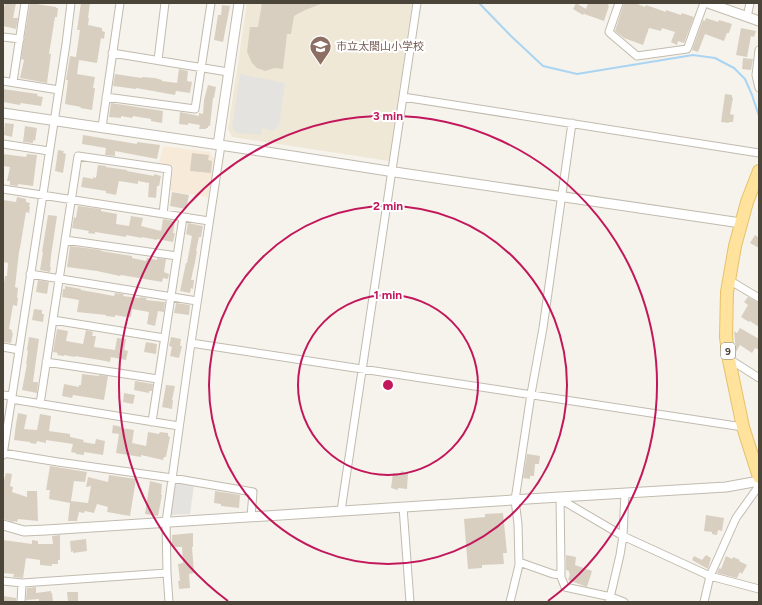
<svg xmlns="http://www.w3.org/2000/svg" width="762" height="605" font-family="Figtree,'Noto Sans JP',sans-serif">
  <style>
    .commercial { fill: #f7ead8 }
    .education { fill: #efe8d6 }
    .parking { fill: #e5e3e0 }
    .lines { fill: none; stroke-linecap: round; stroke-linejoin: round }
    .stream { stroke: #a9d4f2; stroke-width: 2 }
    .building { fill: #d8cfc1 }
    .minor-casing { stroke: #c2bbae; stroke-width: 9 }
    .tertiary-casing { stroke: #c2bbae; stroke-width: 11 }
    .primary-casing { stroke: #e6c16a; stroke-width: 14 }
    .minor { stroke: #fff; stroke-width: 7 }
    .tertiary { stroke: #fff; stroke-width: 9 }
    .primary { stroke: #ffe39c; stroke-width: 12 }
    .ring { fill: none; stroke: #c2185b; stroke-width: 2 }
    .labels { text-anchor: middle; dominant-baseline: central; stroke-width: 4; stroke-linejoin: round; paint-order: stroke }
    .shield { fill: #fff; stroke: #817c74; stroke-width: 1 }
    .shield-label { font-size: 10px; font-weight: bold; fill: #4b4439 }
    .education-label { font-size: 11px; fill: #785e54; stroke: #fff; text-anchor: start }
    .centre { fill: #c2185b; stroke: #fff; stroke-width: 2 }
    .ring-label { font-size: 12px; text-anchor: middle; font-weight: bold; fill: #c2185b; stroke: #fff; stroke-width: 4; stroke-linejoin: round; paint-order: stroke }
  </style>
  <rect width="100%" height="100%" fill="#f6f3ec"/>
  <path class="commercial" d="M163 146 210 152 214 159 208 197 170 191 174 166 159 163Z"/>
  <path class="education" d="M247 3H412L389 161 232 137 228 129Z"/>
  <path class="parking" d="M240 74 285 83 279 126 273 131 262 128 261 135 237 133 232 128Z
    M174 483 194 485 190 514 170 515Z"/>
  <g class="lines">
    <path class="stream" d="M479 3 511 36 543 66 577 74 693 55 715 58 734 68 745 79 752 95 759 116"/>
  </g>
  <path class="building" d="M5 3H16L13 18H18L16 29 3 26V13Z
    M30 3 56 7V8H58L57 17H55L49 54H51L47 83 20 78 24 60 21 59Z
    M81 3H90L88 18H89L88 25 102 28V31L105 32 104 39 101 38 97 63 79 60 77 74 95 77 93 88H95L92 110 80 108 81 107 65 104 68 80H66L70 56 76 57 80 30H77Z
    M262 3H321V4L305 10 294 16 291 34H287L283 69 275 68 265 71 257 68 252 63 247 52 250 27H258Z
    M576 3 586 9 588 3H609L608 6H609L604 21 584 14 585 12 583 15 573 9Z
    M624 3H635L645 7 646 5 666 12V10L681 15 682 13 694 17 684 43 678 41 677 45 671 42 675 32 662 28 661 31 649 28 643 45 624 38 615 31Z
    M222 5 230 6 223 42 214 40 218 15H221Z
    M706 18 718 22 719 20 732 24 729 33H727L724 41 705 34 698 52 692 50 703 20 705 21Z
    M741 28 756 31 754 37 751 36 747 57 736 55Z
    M743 58 753 59 751 70 742 69Z
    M179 69 188 71 187 81 192 82 190 93 176 91 175 95 136 88V89L113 86 115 74 142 78V77L155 78 162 80V81L177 83Z
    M208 85 216 87 214 98H213L210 126H208V128H206V129H199L200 125 188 123V125L179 124 180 112 199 116V113L203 114 204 100Z
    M3 89 38 94 37 96 43 97 41 106 21 103 20 105 3 102Z
    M725 94 732 95V97L733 98 730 114 734 115 733 122H729V123L721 122Z
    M111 103 163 111 162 123 151 121V119L133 116 132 118 121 116V118L109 117Z
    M5 123 14 124 12 137 4 135Z
    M25 126 37 128 35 141 33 140V143L23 142Z
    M83 135 137 144V142L160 145 157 159 115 151V156L105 155 106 148 82 144Z
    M58 150 64 151 63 153 66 154 63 173 55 171Z
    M192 153 209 155 208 160 212 161 211 173 190 171Z
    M3 154 26 157 27 154 37 155 33 186 18 184V186L10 185V181H7L10 167 3 166Z
    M98 165 106 166V167L127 170V171L154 176V174L161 176 159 186H157L156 198 148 197 149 183 138 181V184L119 181 116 195 106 193V191L81 187 83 177 93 179V177L96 178Z
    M172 192 189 195 186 209 170 206Z
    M17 197 26 199V202L30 203 29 207H30L29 213 26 212 20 248V247L19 252 15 287 18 288 17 298H18L17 306 13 305 9 329 12 330V333H13L11 343 3 342V290L5 276H7L8 263 3 262V200L16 202Z
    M78 206 101 209V211L117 214 116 224 129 226 131 216 143 218 141 226 161 231 163 219 175 221 173 233H175L173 242 157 239V240L142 237V238L126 235V237L95 232V234L88 233 89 231 72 228 74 217 76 218Z
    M48 215 57 216 51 256V257L50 267H51L50 272 40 270 43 252H42Z
    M188 223 203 226 201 237H199L196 251H197L195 262 191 280H194L193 289 191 288 190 293 180 291 186 263H187L192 236 186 234Z
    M755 235 759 238V248L750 243Z
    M70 246 101 250V251L132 256V258L146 261 147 258 157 260V258L166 259 164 272 169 274 168 279 163 278 162 282 121 275 120 276 97 271 67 267Z
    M38 280 49 282 47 294 36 292Z
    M65 286 81 289V290L98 293 114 296 115 293 124 294 123 296 140 298V297L147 298 146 300 165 302 164 312 158 311 155 326 147 324 149 312 132 309 131 317 126 316V317L115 315V317L106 316V315L77 312 79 300 62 297 63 289H65Z
    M748 297 759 303V327L750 321 749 322 741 317 748 305 744 302Z
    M176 303 190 305 189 315 174 313Z
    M34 309 42 310V314H44L43 322 32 320Z
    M740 328 759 339V350L755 348 752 353 740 345 736 352 734 331 737 333Z
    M57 329 68 331 66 341 83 344 86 330 93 332 92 336H96L94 347 115 350 117 338 126 339 124 350 128 351 126 360 111 357 110 362 100 360 75 356V357L64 355V356L57 355 58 353 53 352Z
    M29 337 39 339 33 382H38L37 393 22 390 27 364H26L28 351 27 350Z
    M171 337 181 339 180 346H182L179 358 170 356 172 347 169 346Z
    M146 342 157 344 156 354 144 352Z
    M82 374 99 376V375L108 376 104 400 73 395 72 398 62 396 64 384 79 387V385H81Z
    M135 381 153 384 152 391H149V393L134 390Z
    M166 385 175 386 172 400H173L172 409 162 407Z
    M124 393 135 395 133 404 123 402Z
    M18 413 27 415 24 429 37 430 40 414 51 416 49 431 70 434V437L84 440 83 442 95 444 96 439 105 441 103 455 84 452V455L76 454V453L71 452 73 444 46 440V443L37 441 36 444 30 443V442L14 440 16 424Z
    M113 425 122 427 121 428 134 430 132 443 146 446 148 432 159 434 160 432 168 433V436L170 437 166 457H164L163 460 141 455V457L116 453 119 434 112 433Z
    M527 454 540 456 539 464H535L534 476H530V479L523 478Z
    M50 466 87 472 85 482 74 481 71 501 88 503 91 486 86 487 88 477 108 482 109 475 136 479 130 516 107 512 108 507 97 504 94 513 85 511 84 513 79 512 77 521H68L70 503 49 499 50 490H46Z
    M401 471 408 473 407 489 398 488V490L391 488 393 473 400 474Z
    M6 473 12 474 10 486 13 487 12 492 27 497V491H37L38 521 18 519 17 522 14 521 13 522 3 519V484Z
    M150 481 162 484 161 495H162L158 516 145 514Z
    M215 491 240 495 239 508 221 506V504L214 503Z
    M503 513 507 553H503L504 564 482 565V568L468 569 464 519 485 517V514Z
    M706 515 724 518 722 531 718 530 717 535 712 534V532L704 531Z
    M193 533V547H192L194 573 189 574 190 588 179 589 178 581H180L178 564 183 563 182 547H172V535Z
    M60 535V560H58V564H52V566L40 565V560L26 558 23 578 13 577 14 574 3 573V540L32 544V540L38 541V544H53L52 536Z
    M86 539 87 551 73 553V551L71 552 70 541Z
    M566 555 576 557 575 565 592 571 587 587 568 580 570 574 569 573V571L566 570Z
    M706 555 711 558 708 569 692 560 694 556 702 560Z
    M726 556 732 559 733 557 740 560 739 561 747 565 742 574 740 572 737 578 717 573 719 568 721 569Z
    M36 587V593L51 591V593H52L53 602H39V599L26 600 27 588Z
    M67 592H78V602H68Z
    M3 596 16 598V602H3Z"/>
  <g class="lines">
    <defs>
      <path id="minor" d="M619 3 609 32 611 34 637 56 687 49 688 47 704 3
        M747 17 750 3
        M3 37 20 39
        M759 50 756 75 759 88
        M112 53 228 72
        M158 60 165 3
        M3 81 59 90
        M13 82 25 3
        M106 97 195 109 211 3
        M403 97 759 153
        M102 127 120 3
        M3 144 49 151
        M3 189 209 221
        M65 240 177 256
        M30 274 197 301
        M729 280 759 298
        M53 320 164 338
        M191 343 743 427
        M3 347 19 350
        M729 360 734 362 759 378
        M46 362 158 379
        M3 395 12 396
        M11 399 179 426
        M40 404 78 156 168 169 163 214
        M152 422 183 217
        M3 453 58 462 172 478 253 492 251 517
        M3 455 66 44 71 3
        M560 497 561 567V577L565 587 611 597 624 602
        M560 499 623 536 710 576 759 589
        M403 507 410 602
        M341 511 417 3
        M519 562 553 574 561 575
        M3 581 22 583 167 573
        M21 602 22 583
        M169 602 167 573 166 522 191 343 221 145
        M510 602 519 565 518 524 515 500 531 394 543 328 572 123
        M609 602 620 555 623 536 625 493
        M704 602 710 576 736 518 756 490 759 484"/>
      <path id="tertiary" d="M708 3 759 21
        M3 113 267 152 388 171 741 223
        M218 145 239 3
        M3 525 24 531 46 530 560 497 726 487 759 481"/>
      <path id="primary" d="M759 171 747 202 735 246 727 292 726 337 729 360 743 427 759 477"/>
    </defs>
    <use href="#minor" class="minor-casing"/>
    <use href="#tertiary" class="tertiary-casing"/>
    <use href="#primary" class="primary-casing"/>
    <use href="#minor" class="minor"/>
    <use href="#tertiary" class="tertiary"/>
    <use href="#primary" class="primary"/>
  </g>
  <g class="ring">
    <circle cx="388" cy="385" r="90"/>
    <circle cx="388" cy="385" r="179"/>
    <path d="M228 601A269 269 0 1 1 548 601"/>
  </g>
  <defs>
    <symbol id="school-pin" viewBox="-11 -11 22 30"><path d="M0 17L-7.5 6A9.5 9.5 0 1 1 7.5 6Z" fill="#8d6e63" stroke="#fff"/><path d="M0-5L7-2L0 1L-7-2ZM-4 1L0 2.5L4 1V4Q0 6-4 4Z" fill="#fff"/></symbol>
  </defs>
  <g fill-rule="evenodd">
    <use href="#school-pin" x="308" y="34" width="25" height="34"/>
  </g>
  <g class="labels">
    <rect class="shield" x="721" y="343" width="14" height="16" rx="3"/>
    <g class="shield-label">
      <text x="728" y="351">9</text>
    </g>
    <g class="education-label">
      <text x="336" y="46">市立太閤山小学校</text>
    </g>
  </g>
  <circle cx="388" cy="385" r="6" class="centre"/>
  <g class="ring-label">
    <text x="388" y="120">3 min</text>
    <text x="388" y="210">2 min</text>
    <text x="388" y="299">1 min</text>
  </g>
  <rect width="762" height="605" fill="none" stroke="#4b4439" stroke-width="8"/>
</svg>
